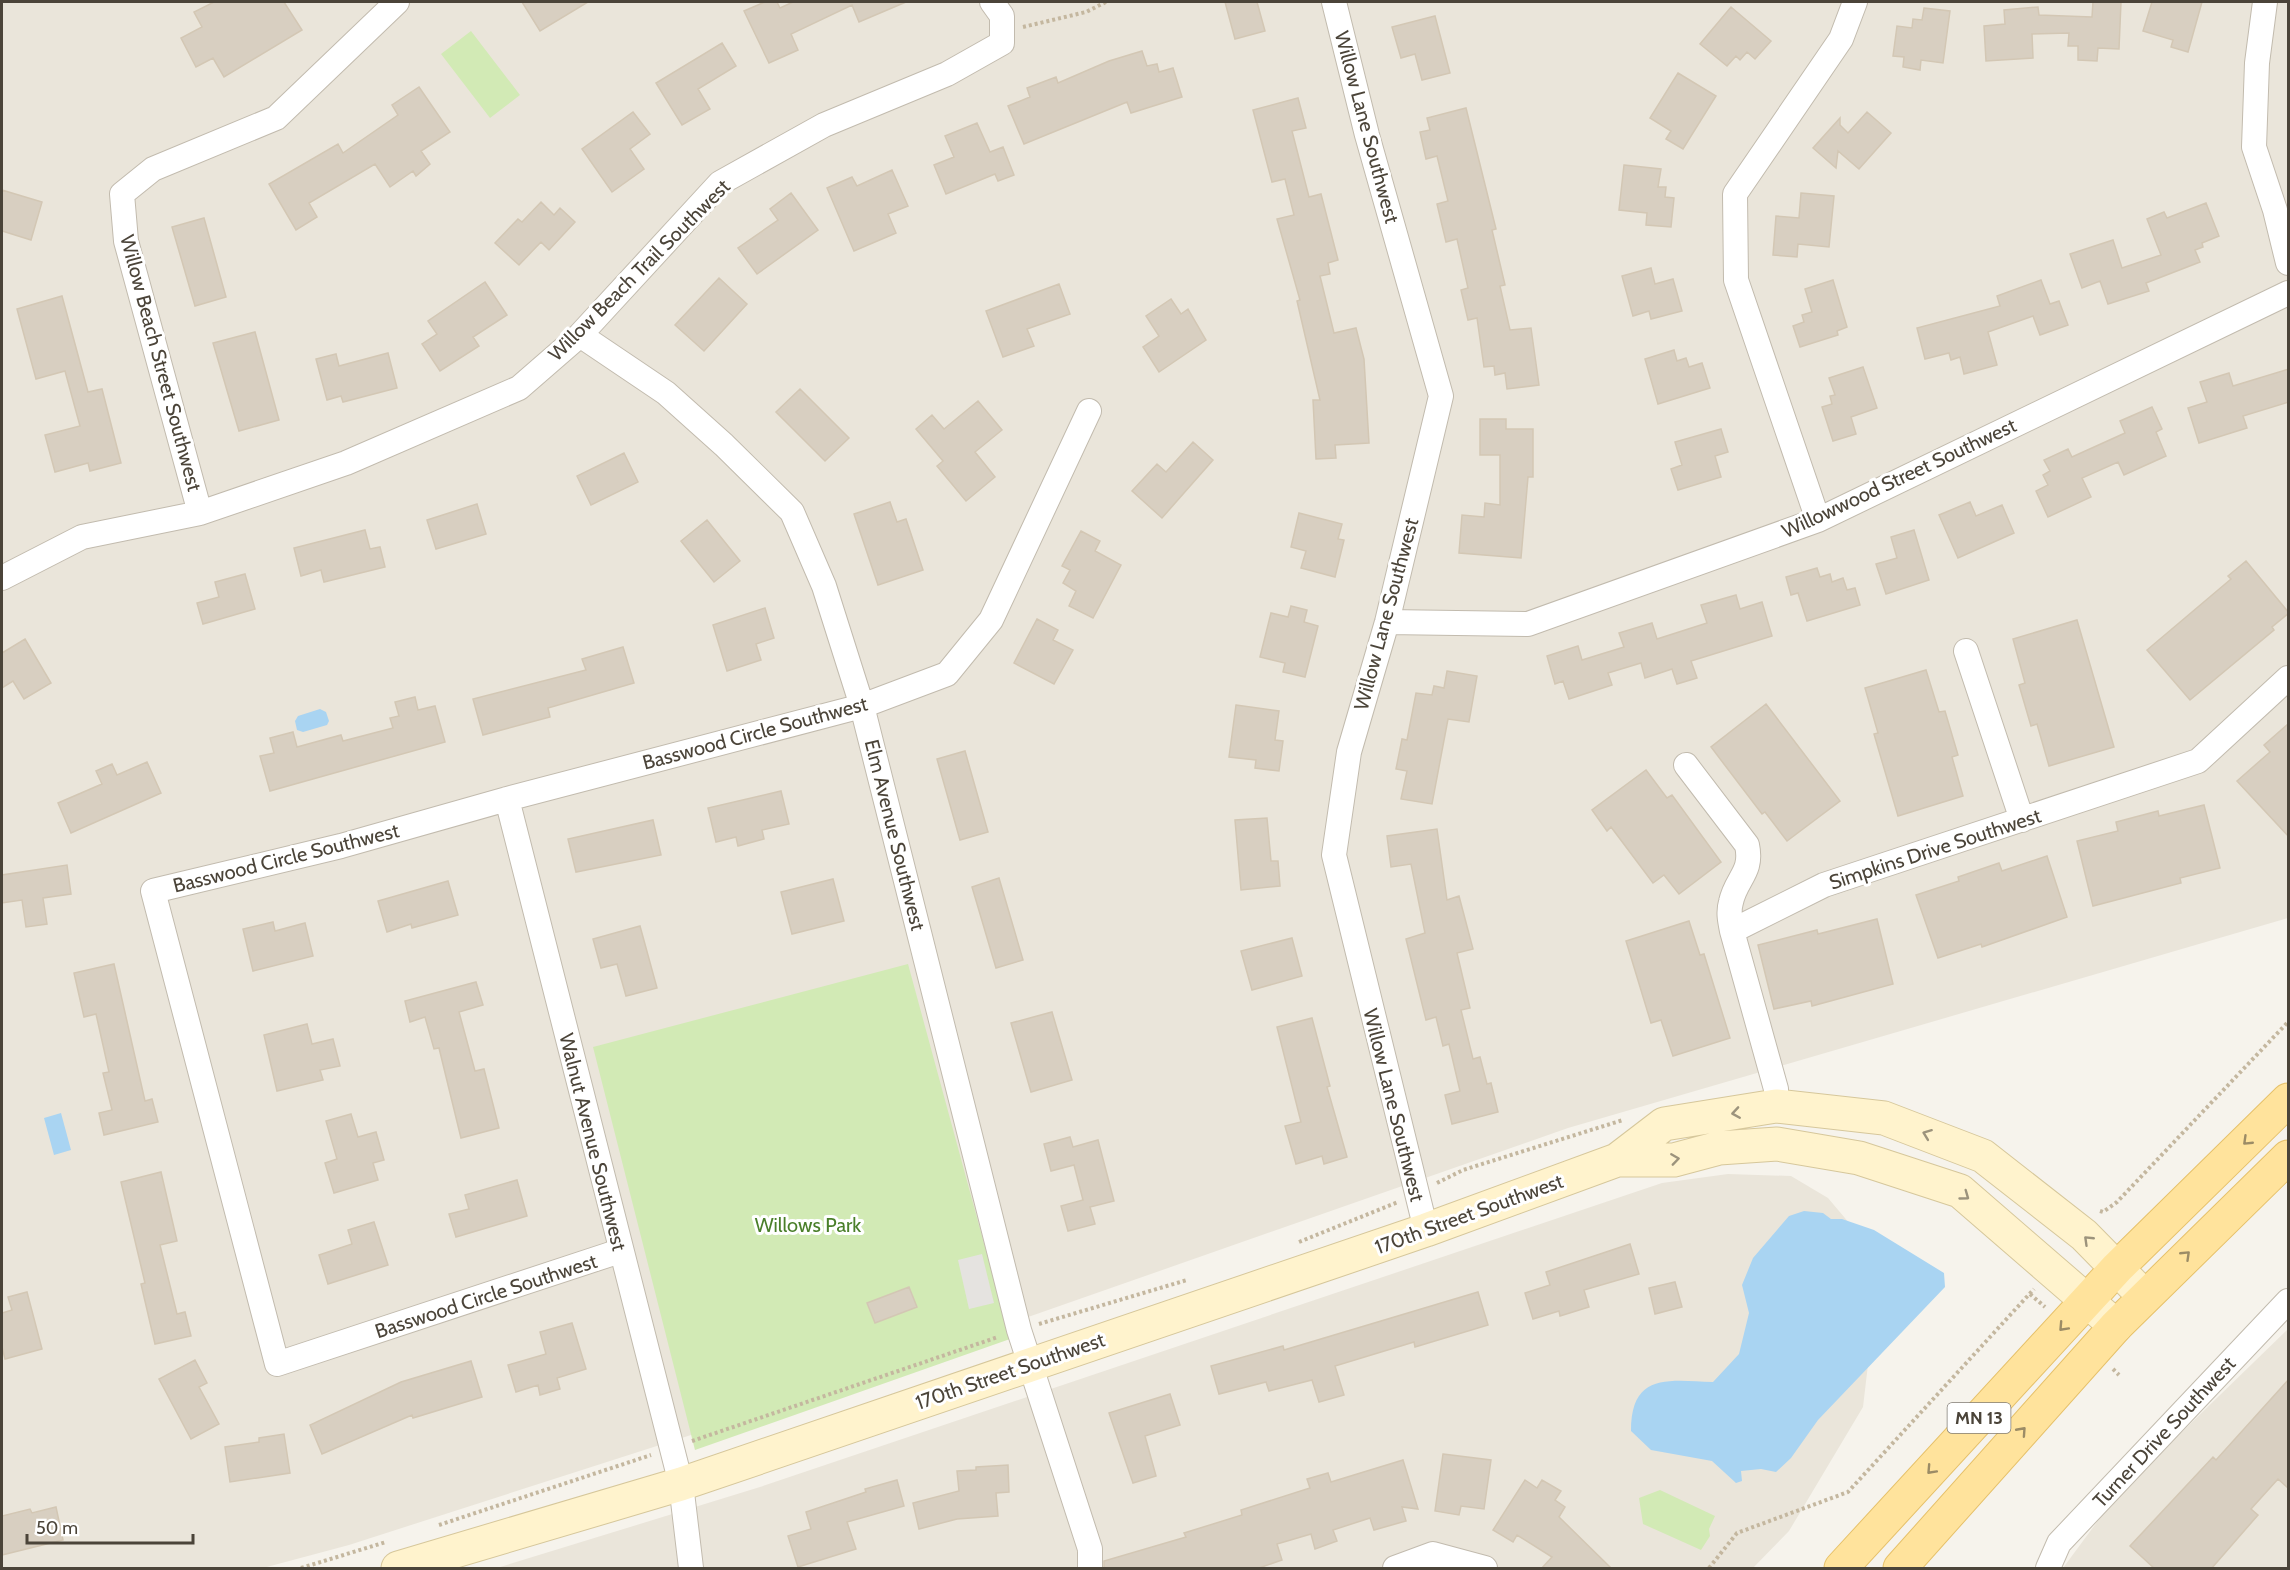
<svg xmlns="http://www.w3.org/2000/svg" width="2290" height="1570" font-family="Cabin,sans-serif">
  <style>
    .residential { fill: #eae5da }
    .green { fill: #d2eab5 }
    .parking { fill: #e5e3e0 }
    .water { fill: #a9d4f2 }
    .building { fill: #d8cfc1; stroke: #d3c7b4; stroke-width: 1.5 }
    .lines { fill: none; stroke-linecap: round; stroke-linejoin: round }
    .street-casing { stroke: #c2bbae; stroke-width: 26 }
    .secondary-casing { stroke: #d6c79b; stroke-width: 35 }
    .primary-casing { stroke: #e6c16a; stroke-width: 35 }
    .path { stroke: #c4b79f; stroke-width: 4; stroke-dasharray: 3 3; stroke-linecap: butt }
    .street { stroke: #fff; stroke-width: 24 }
    .secondary { stroke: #fff3cd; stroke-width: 33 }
    .primary { stroke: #ffe39c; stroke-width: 33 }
    .oneway { stroke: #9c937c }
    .oneway2 { stroke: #9c8c66 }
    .labels { text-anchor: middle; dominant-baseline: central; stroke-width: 6; stroke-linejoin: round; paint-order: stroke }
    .shield { fill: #fff; stroke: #817c74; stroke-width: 1.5 }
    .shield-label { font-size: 18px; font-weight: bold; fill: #4b4439 }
    .street-label { font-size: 20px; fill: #4b4439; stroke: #fff }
    .park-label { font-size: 20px; fill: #4a7f2a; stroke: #fff }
  </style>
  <rect width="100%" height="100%" fill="#f6f3ec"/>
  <path class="residential" d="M2 2H2288V918L1568 1128 691 1435 349 1545 263 1568H2Z
    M1728 1174 1791 1176 1828 1198 1850 1224 1875 1305 1863 1407 1789 1531 1753 1568H497L760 1487 1662 1183Z
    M2288 1329V1568H2063L2117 1495Z"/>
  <path class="green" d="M471 31 520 95 490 118 441 54Z
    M908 964 1010 1339 695 1450 593 1047Z
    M1660 1490 1715 1516 1709 1529 1710 1536 1701 1550 1643 1524 1639 1498Z"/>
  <path class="parking" d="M982 1254 994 1303 969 1309 958 1260Z"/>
  <path class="water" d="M320 709 326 712 329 721 327 725 303 732 297 730 295 721 298 716Z
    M61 1113 71 1150 54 1155 44 1118Z
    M1804 1211 1823 1213 1831 1219H1842L1874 1230 1944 1273 1945 1287 1818 1420 1791 1458 1776 1472 1761 1469 1741 1471 1742 1481 1736 1483 1712 1461 1651 1450 1631 1431C1631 1373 1667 1380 1713 1382L1739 1354 1749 1313 1742 1285 1753 1258 1789 1216Z"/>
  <path class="building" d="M214 2H284L302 30 224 77 213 58 196 67 181 38 202 27 194 12Z
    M522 2H588L540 31Z
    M765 2H777L780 8 793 2H906L859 22 852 5 791 34 798 50 769 63 744 11Z
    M1225 2H1257L1265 31 1235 39Z
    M2093 2H2121L2119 49 2098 48 2097 61 2078 60V46H2068L2069 33 2032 34 2033 58 1986 61 1984 26 2005 24 2004 10 2038 7 2039 15 2092 17Z
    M2152 2H2202L2188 52 2171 47 2173 40 2143 31Z
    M1731 7 1771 41 1755 59 1747 52 1740 60 1736 56 1727 66 1700 44Z
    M1924 8 1950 11 1943 63 1921 60 1920 70 1903 67 1904 57 1893 56 1897 26 1912 28 1913 19 1922 20Z
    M1435 16 1450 73 1422 80 1415 54 1401 58 1392 27Z
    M722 43 736 66 698 89 710 109 682 125 656 83Z
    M1142 51 1147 66 1157 64 1159 72 1173 68 1182 97 1131 113 1127 102 1024 144 1008 106 1030 97 1027 88 1056 77 1058 83 1109 61Z
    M1678 73 1716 96 1683 149 1666 139 1671 131 1650 118Z
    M419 87 450 132 421 151 430 164 416 176 413 171 390 187 375 164 309 203 317 217 296 230 269 184 338 144 343 153 398 115 392 105Z
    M1298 98 1306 128 1292 131 1309 197 1321 194 1338 260 1328 263 1330 274 1320 276 1334 333 1356 328 1364 359 1369 443 1335 445 1336 458 1316 459 1313 400H1320L1297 301 1300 300 1277 219 1294 215 1285 179 1272 182 1253 110Z
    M1466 108 1496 229 1492 230 1505 285 1500 286 1510 330 1531 328 1539 385 1507 389 1505 373 1495 375 1494 366 1484 367 1477 318 1468 320 1461 290 1468 288 1457 239 1446 242 1437 204 1448 201 1437 156 1426 159 1420 132 1430 130 1427 118Z
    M633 112 650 134 630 149 644 169 612 192 582 149Z
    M1867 112 1891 133 1859 169 1838 151 1836 168 1813 148 1840 118V125L1848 133Z
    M977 123 990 152 1003 147 1014 175 998 181 995 174 946 194 934 165 954 157 945 136Z
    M1624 165 1661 169 1658 187H1666L1665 197 1674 198 1671 227 1646 225 1647 213 1619 210Z
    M892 170 908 206 888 214 896 233 854 251 827 188 852 177 857 186Z
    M2 190 42 202 31 240 2 231Z
    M791 193 818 230 757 274 738 248 778 220 770 209Z
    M1801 193 1834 196 1829 247 1798 244 1797 257 1773 255 1776 216 1799 218Z
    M541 202 554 215 560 208 575 222 549 250 541 242 519 265 495 243 518 219 522 222Z
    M2206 203 2219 236 2202 243 2203 247 2195 250 2200 262 2146 283 2149 291 2108 304 2100 281 2082 288 2070 254 2113 240 2122 268 2161 255 2147 219 2164 212 2167 218Z
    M204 218 226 297 195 306 172 227Z
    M1651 268 1655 284 1673 279 1682 311 1651 319 1649 311 1633 316 1622 276Z
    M719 278 747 304 704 351 675 325Z
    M1833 280 1847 327 1837 331 1838 335 1800 347 1793 326 1804 322 1802 315 1812 312 1805 289Z
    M2041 280 2050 304 2059 301 2068 325 2040 335 2033 316 1988 332 1997 365 1964 374 1960 357 1951 360 1949 353 1925 359 1917 328 2000 306 1997 296Z
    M485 282 507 315 473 337 479 346 440 371 422 344 437 334 428 321Z
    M1059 284 1070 314 1027 329 1034 346 1003 357 986 311Z
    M62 296 88 392 102 389 121 463 90 471 88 463 55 472 45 435 80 426 65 371 36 379 17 309Z
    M1171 299 1181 314 1188 309 1206 340 1159 372 1143 347 1159 336 1146 316Z
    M255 332 279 420 239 431 213 343Z
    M1674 350 1677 361 1686 358 1689 367 1702 363 1710 388 1658 404 1645 359Z
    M388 353 397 388 343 402 341 396 327 400 316 359 336 354 339 366Z
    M1863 367 1877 408 1851 417 1856 434 1833 441 1822 407 1832 404 1830 396 1835 395 1829 378Z
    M2289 369V402L2243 416 2247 428 2199 443 2188 408 2207 402 2200 382 2229 373 2233 386Z
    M800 389 849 438 825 461 776 412Z
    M978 401 1002 430 975 452 995 477 966 501 937 466 943 461 916 429 932 415 944 429Z
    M2152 407 2162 429 2156 432 2166 456 2124 475 2118 462 2082 478 2091 497 2048 517 2036 491 2048 485 2043 475 2050 471 2044 460 2068 449 2072 457 2125 433 2120 421Z
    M1480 419H1506V429H1533V477H1528L1521 558 1459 553 1462 515 1484 517 1485 503 1500 505V455H1480Z
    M1721 429 1728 452 1715 456 1721 477 1678 490 1671 469 1682 465 1675 442Z
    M1193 442 1213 460 1162 518 1132 491 1157 464 1166 472Z
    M624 453 638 482 591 505 577 476Z
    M890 502 897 522 906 519 923 570 878 585 854 514Z
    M1970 502 1976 516 2002 505 2014 533 1958 558 1939 515Z
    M477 504 486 534 436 549 427 520Z
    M1299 513 1342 524 1338 539 1344 540 1335 577 1301 568 1306 551 1291 547Z
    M707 520 740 561 714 582 681 541Z
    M365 530 370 549 380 547 385 567 324 582 321 570 301 576 294 548Z
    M1914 530 1929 580 1886 594 1876 564 1897 558 1891 537Z
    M1081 531 1100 541 1095 551 1121 565 1093 618 1069 606 1076 591 1063 583 1070 570 1062 566Z
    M2246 561 2289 613 2272 627 2274 630 2190 700 2147 650 2231 579 2228 576Z
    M1817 568 1820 577 1830 574 1832 582 1843 578 1847 590 1855 588 1860 605 1807 621 1798 593 1791 595 1786 577Z
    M245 574 255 609 203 624 197 603 219 597 215 582Z
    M1736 595 1740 609 1762 602 1772 636 1691 661 1697 678 1677 684 1672 669 1645 678 1641 663 1608 673 1612 685 1569 699 1563 681 1555 684 1547 656 1578 646 1582 660 1624 647 1619 633 1652 623 1657 639 1707 623 1701 605Z
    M1291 606 1307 610 1304 622 1318 626 1305 677 1283 672 1285 663 1260 657 1271 613 1288 617Z
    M765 608 774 638 756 644 761 660 727 671 713 625Z
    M1037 619 1058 630 1053 640 1073 650 1054 684 1014 663Z
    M2077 620 2114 747 2049 766 2037 724 2031 726 2019 685 2025 683 2013 639Z
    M25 639 51 683 24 699 13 681 2 688V653Z
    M623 647 634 683 548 708 550 717 483 735 473 699 586 670 582 659Z
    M1926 670 1939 712 1945 711 1958 755 1952 757 1963 796 1898 816 1874 734 1878 733 1865 688Z
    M1447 671 1477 676 1469 722 1448 719 1432 804 1401 799 1407 771 1396 769 1402 739 1407 740 1416 693 1432 695 1434 686 1444 688Z
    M415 697 418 710 435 706 445 742 270 791 260 756 274 753 270 738 293 732 297 747 341 735 343 741 393 728 390 718 399 716 395 702Z
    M1766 704 1840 801 1787 841 1765 812 1762 814 1711 747Z
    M1236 705 1279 711 1275 740 1283 741 1279 771 1255 768 1256 760 1229 757Z
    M2289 723V837L2237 781 2270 752 2264 745Z
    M965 751 988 832 960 840 937 759Z
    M147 762 161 793 71 833 58 803 102 784 96 771 112 764 117 775Z
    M1646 770 1667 798 1672 795 1721 862 1679 894 1664 875 1653 883 1611 827 1607 831 1592 810Z
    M781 791 789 824 762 830 764 839 738 846 736 837 716 842 708 808Z
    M2204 805 2220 868 2180 878 2181 883 2093 906 2077 841 2118 831 2116 822 2158 811 2159 816Z
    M1267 818 1271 861H1278L1280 886 1241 890 1235 820Z
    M653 820 661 855 576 872 568 839Z
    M1437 829 1447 900 1459 896 1473 949 1457 953 1470 1008 1461 1010 1473 1059 1480 1057 1487 1084 1491 1083 1498 1112 1452 1124 1445 1095 1460 1091 1449 1044 1443 1046 1436 1017 1426 1020 1406 939 1425 933 1411 864 1391 867 1387 836Z
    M2047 856 2067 917 1982 947 1981 944 1938 958 1916 895 1959 881 1958 877 1999 863 2002 871Z
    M67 865 71 894 43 898 47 924 26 927 22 900 2 903V875Z
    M999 878 1023 960 996 968 972 887Z
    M833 879 844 921 792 934 781 892Z
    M448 881 458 915 412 928 411 924 387 932 378 901Z
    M1877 919 1893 984 1812 1006 1811 1001 1774 1009 1758 945 1817 930 1818 934Z
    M1689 921 1700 955 1704 954 1730 1038 1673 1056 1661 1020 1651 1023 1626 941Z
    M273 922 275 931 305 923 313 956 253 971 243 929Z
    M640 926 657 988 626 996 617 964 601 968 593 939Z
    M1292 938 1302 976 1252 990 1241 951Z
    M114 964 145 1101 152 1099 158 1122 104 1135 99 1113 112 1110 103 1073 109 1072 96 1014 84 1017 74 973Z
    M476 982 483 1005 459 1012 475 1071 484 1069 499 1128 461 1138 439 1048 434 1049 425 1017 410 1022 405 1001Z
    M1052 1012 1072 1080 1031 1092 1011 1023Z
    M1312 1018 1330 1086 1327 1087 1347 1157 1324 1164 1322 1156 1296 1164 1285 1126 1301 1122 1277 1027Z
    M307 1024 312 1044 333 1039 340 1066 320 1070 323 1080 277 1091 264 1035Z
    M351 1114 358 1137 376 1132 384 1160 373 1163 378 1180 334 1193 325 1163 337 1159 326 1121Z
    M1070 1137 1073 1147 1098 1140 1114 1201 1090 1207 1095 1224 1068 1231 1061 1206 1083 1200 1074 1165 1051 1171 1044 1144Z
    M161 1172 177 1241 160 1245 177 1314 185 1312 191 1336 155 1344 141 1284 145 1283 121 1182Z
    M517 1180 527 1216 456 1237 449 1214 469 1209 465 1195Z
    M374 1222 388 1265 328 1284 319 1255 352 1244 348 1230Z
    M1630 1244 1639 1274 1584 1290 1589 1307 1560 1316 1559 1311 1533 1319 1525 1293 1550 1285 1546 1272Z
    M1675 1282 1682 1307 1655 1314 1649 1288Z
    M909 1287 917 1307 875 1323 867 1303Z
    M27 1292 42 1349 5 1359 2 1347V1313L12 1310 8 1297Z
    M1478 1292 1488 1325 1415 1347 1414 1342 1335 1366 1344 1395 1319 1402 1312 1380 1269 1391 1266 1382 1219 1394 1211 1366 1283 1346 1284 1350Z
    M572 1323 586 1369 557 1378 560 1389 540 1395 538 1385 516 1392 508 1365 546 1354 540 1332Z
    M195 1360 207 1383 199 1387 219 1424 191 1439 159 1379Z
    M471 1361 482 1397 413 1418 412 1415 322 1454 310 1425 401 1382Z
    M2289 1379V1489L2278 1479 2251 1509 2258 1515 2211 1569H2155L2130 1546 2213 1457 2216 1460Z
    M1170 1394 1180 1425 1145 1436 1156 1476 1133 1483 1109 1413Z
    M284 1434 290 1473 230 1482 225 1447 259 1442V1438Z
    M1443 1454 1491 1460 1484 1509 1461 1506 1459 1515 1435 1511Z
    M1403 1460 1418 1509 1402 1507 1406 1521 1374 1530 1370 1518 1333 1530 1337 1541 1315 1549 1311 1534 1277 1544 1282 1560 1256 1569H1104V1561L1186 1537 1184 1533 1242 1515 1241 1510 1310 1488 1307 1479 1328 1473 1331 1482Z
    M1008 1465 1009 1492 996 1493 998 1516 957 1519 919 1529 913 1503 959 1491 957 1471 976 1470V1467Z
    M897 1480 904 1506 847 1522 856 1549 798 1567 788 1536 811 1529 806 1512 866 1492 865 1489Z
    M1525 1480 1537 1488 1542 1480 1561 1491 1555 1500 1565 1507 1559 1517 1612 1569H1541L1552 1557 1517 1535 1513 1542 1493 1530Z
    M56 1507 63 1540 2 1555V1516L30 1509 32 1513Z"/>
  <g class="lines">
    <defs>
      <path id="street" d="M1334 2 1367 135 1441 396 1387 622 1349 752 1334 855 1426 1230
        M2265 2 2257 63 2254 147 2275 210 2288 263
        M580 335 666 393 724 445 792 512 824 586 862 706 1019 1330 1090 1549V1568
        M200 513 126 241 122 194 153 169 276 118 397 2
        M1818 520 1736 280 1735 194 1841 39 1855 2
        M2 578 82 537 200 513 346 463 519 388 580 335 720 183 824 125 947 74 1002 43V16L992 2
        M1387 622 1528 624 1818 520 2288 293
        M1966 651 2022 820
        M1686 765 1747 845C1753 873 1736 878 1731 902 1728 912 1730 921 1732 931
        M507 799 681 1484 691 1568
        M1776 1106V1089L1732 931 1824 885 2198 761 2288 678
        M620 1251 277 1364 153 891 341 846 507 799 862 706 947 674 991 620 1089 411
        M1395 1568 1433 1554 1485 1568
        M2048 1568 2059 1543 2288 1301"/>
      <path id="secondary" d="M1617 1160H1674L1719 1148 1777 1144 1859 1158 1960 1191 2116 1326
        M398 1568 681 1484 1426 1230 1617 1160 1664 1124 1776 1106 1884 1118 1983 1156 2084 1235 2144 1296"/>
      <path id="primary" d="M1841 1568 2117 1268 2288 1100
        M1900 1568 2116 1326 2288 1157"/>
    </defs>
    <use href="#street" class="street-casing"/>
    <use href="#secondary" class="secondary-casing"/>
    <use href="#primary" class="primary-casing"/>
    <path class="path" d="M1023 27 1086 12 1106 2
      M1437 1183 1463 1170 1623 1120
      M2100 1211 2103 1212 2117 1202 2288 1022
      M1299 1242 1398 1202
      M2030 1294 2045 1307
      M1039 1324 1187 1280
      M2113 1369 2119 1375
      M692 1441 998 1337
      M439 1525 651 1455
      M301 1568 386 1542
      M1709 1568 1737 1533 1848 1492 2034 1289"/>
    <use href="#street" class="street"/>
    <use href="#secondary" class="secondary"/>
    <use href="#primary" class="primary"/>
  </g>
  <defs><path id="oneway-chevron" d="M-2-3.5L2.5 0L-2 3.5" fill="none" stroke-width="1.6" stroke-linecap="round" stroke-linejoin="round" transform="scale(1.5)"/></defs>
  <g class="oneway">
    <use href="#oneway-chevron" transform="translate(1736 1113) rotate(171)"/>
    <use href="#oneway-chevron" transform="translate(1927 1134) rotate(-159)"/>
    <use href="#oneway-chevron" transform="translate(1675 1159) rotate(-8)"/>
    <use href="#oneway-chevron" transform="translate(1965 1196) rotate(36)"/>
    <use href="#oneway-chevron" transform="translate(2088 1240) rotate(-136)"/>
  </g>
  <g class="oneway2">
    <use href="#oneway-chevron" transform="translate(2247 1141) rotate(136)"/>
    <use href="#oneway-chevron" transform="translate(2186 1255) rotate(-44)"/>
    <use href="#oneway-chevron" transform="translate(2063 1327) rotate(133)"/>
    <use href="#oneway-chevron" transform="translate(2022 1431) rotate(-48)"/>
    <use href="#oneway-chevron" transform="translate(1931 1470) rotate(133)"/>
  </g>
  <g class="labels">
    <rect class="shield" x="1947.5" y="1403" width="63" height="30" rx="4.5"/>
    <g class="shield-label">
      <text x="1979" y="1418">MN 13</text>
    </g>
    <g class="street-label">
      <text transform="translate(1367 127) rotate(75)">Willow Lane Southwest</text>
      <text transform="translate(639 270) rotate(-45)">Willow Beach Trail Southwest</text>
      <text transform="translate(161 363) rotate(75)">Willow Beach Street Southwest</text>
      <text transform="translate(1899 478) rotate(-25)">Willowwood Street Southwest</text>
      <text transform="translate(1386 614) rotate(-75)">Willow Lane Southwest</text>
      <text transform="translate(755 733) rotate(-15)">Basswood Circle Southwest</text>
      <text transform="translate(895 835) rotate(76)">Elm Avenue Southwest</text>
      <text transform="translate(1935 849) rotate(-18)">Simpkins Drive Southwest</text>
      <text transform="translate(286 858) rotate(-14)">Basswood Circle Southwest</text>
      <text transform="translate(1394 1105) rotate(76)">Willow Lane Southwest</text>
      <text transform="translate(593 1142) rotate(76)">Walnut Avenue Southwest</text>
      <text transform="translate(1469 1214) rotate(-20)">170th Street Southwest</text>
      <text transform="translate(486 1296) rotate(-18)">Basswood Circle Southwest</text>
      <text transform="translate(1010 1371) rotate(-19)">170th Street Southwest</text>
      <text transform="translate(2164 1432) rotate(-47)">Turner Drive Southwest</text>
    </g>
    <g class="park-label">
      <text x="808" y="1225">Willows Park</text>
    </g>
  </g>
  <rect width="2290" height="1570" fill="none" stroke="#4b4439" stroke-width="6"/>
  <path d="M27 1534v9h166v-9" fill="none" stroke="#4b4439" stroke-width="3"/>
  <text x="36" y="1534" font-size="18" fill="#4b4439" stroke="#ffffff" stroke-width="4.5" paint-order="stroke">50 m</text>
</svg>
